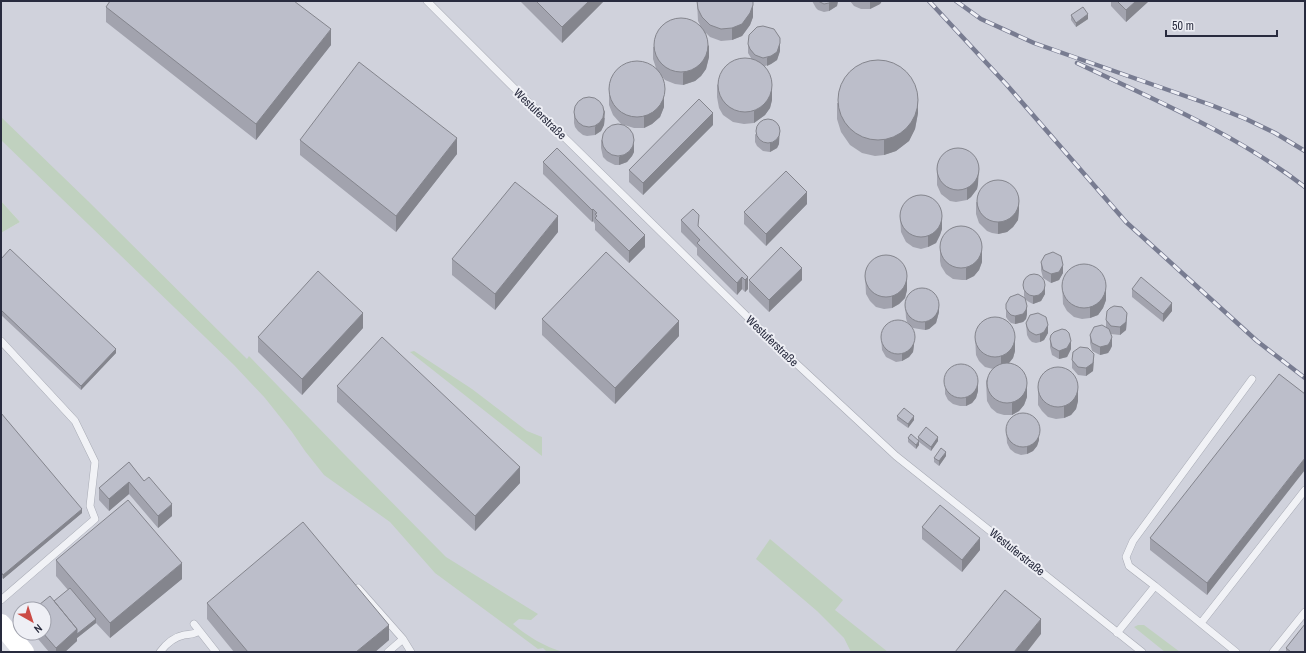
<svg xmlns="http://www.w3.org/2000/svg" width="1306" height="653" font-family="'Archivo Narrow',sans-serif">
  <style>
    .built { fill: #d0d2dc; fill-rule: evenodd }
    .green { fill: #c0d1bf }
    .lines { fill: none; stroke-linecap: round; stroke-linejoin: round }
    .lane-casing { stroke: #a7aab4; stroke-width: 8 }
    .lane { stroke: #f1f2f6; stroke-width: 7 }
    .secondary { stroke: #fff; stroke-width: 20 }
    .rail-casing { stroke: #787c91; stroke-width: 4.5 }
    .rail { stroke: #eeeff5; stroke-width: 3; stroke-dasharray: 9; stroke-linecap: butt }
    .wall { fill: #a2a3ae }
    .shaded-wall { fill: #84858d }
    .building { fill: #bcbeca; stroke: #84858d }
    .labels { text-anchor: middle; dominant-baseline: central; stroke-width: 4; stroke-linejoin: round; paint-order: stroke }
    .street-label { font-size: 12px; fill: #282b3e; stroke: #eeeff5 }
  </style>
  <rect width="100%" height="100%" fill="#dee0e7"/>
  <path class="built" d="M1 1H1305V652H27L1 621V233L20 222 1 201ZM20 609H44V633H20Z"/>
  <path class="green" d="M1 117 88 201 247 359 249 356 344 454 446 557 538 614 531 620 519 619 513 624C527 636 545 647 563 652H547L543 648 538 649 435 573 390 522 324 475 305 451 292 432 265 398 234 365 1 140Z
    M1 201 20 222 1 233Z
    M414 351 472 389 527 431 542 437V456L410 352Z
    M770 539 843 600 835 610 888 652H851L844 638 817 611 756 559Z
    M1138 625H1144L1180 652H1165L1134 627Z"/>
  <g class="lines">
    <defs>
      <path id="lane" d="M427 1 513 87 772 341 896 456 1142 652
        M1 341 75 421 95 462 90 506 95 519 1 600
        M1155 586 1129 566 1126 557 1133 541 1252 379
        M358 588 403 639 411 652
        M1201 623 1305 490
        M194 624 216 652
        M1117 633 1155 586 1236 652
        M160 652C166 644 174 637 184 635 189 634 194 635 199 631
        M388 652 403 639
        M1273 652 1305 612"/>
    </defs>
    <use href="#lane" class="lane-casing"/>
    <use href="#lane" class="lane"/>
    <path class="secondary" d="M1 624 24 652"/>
    <defs>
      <path id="rail" d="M929 1 1006 84 1126 222 1257 341 1305 378
        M956 1 981 19 1034 43 1211 105 1246 119 1275 133 1305 151
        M1077 63C1155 100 1236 134 1305 187"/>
    </defs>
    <use href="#rail" class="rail-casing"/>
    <use href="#rail" class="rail"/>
  </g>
  <path class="wall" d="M520 1H604L562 43Z
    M697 1 753 17 750 25 742 36 732 40 721 41 710 37 706 33 709 57 706 69 701 76 695 81 683 85 675 84 665 80 661 75 664 107 660 117 652 124 644 128H634L621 124 613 115 609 105V93L656 68 653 59V47L700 25 698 21Z
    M812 1H838L837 6 829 11 824 12 818 10 816 8Z
    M850 1H882L880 4 870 9H861L854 6Z
    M1111 1H1149L1126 22 1111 6Z
    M106 7 331 45 256 140 106 22Z
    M1071 15 1088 19 1076 27 1071 20Z
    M748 44 780 51 777 60 771 64 765 66 772 100 770 108 765 115 754 123 744 124 733 122 723 115 719 108 717 97V85L751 58 748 53Z
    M837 103 918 113 915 129 909 141 896 151 884 155 875 156 862 153 850 145 841 132 837 119Z
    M574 115 605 118 604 125 601 131 595 135 587 136 583 135 578 131 575 127 574 123Z
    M713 125 643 195 629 182V170Z
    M755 134 779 144 777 148 770 152 763 151 757 146 755 142Z
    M300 140 457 154 396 232 300 155Z
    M601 140 634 152 632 156 627 162 619 165H615L607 161 603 157 601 148Z
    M543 162 645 247 629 263 595 230V224L593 221 592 222 543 174Z
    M937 164 978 184 977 189 971 197 967 200 956 202 950 201 941 194 937 185Z
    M976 202 1019 210 1018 220 1013 227 1007 232 998 234 992 233 987 231 979 223 976 214Z
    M807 204 766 246 744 224V212Z
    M900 216 942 229 940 235 936 243 928 247 921 249 913 247 906 242 901 232Z
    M681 220 699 227 748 277V289L745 292 742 289 737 295 697 255V248L681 232Z
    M558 232 495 310 452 275V259Z
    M940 249 982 262 979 270 974 276 966 280H962L953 279 946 274 941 266 940 261Z
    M1 259 116 353 81 390 1 315Z
    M1041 262 1063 273 1059 280 1051 283 1043 278 1041 270Z
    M865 274 907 290 905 298 899 304 892 308 884 309 876 307 870 301 866 294Z
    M749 280H802L769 312 749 292Z
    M1062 283 1106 300 1103 308 1098 315 1090 318 1082 319 1074 317 1067 311 1063 304Z
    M1024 284 1045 294 1041 301 1033 304 1029 302 1026 300 1024 296Z
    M1132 289 1172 311 1163 322 1132 297Z
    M905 303 939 312 936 323 929 329 925 330 913 328 907 322 906 318Z
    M1006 304 1027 314 1026 319 1023 322 1015 324 1011 323 1008 320 1006 317Z
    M542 319 679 336 615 404 542 335Z
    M1106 320 1127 322 1126 330 1120 335 1111 334 1110 333 1112 346 1110 350 1108 353 1100 355 1092 351 1090 343V335L1106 328Z
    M1026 323 1048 333 1044 340 1040 342 1036 343 1032 342 1029 339 1027 335Z
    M363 328 302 395 258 352V337Z
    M881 335 914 345 913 352 909 357 902 361 896 362 886 357 882 350Z
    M975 335 1015 351 1013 358 1009 363 1027 397 1024 405 1019 411 1012 415H1004L997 413 991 408 987 401 986 381 993 369 985 367 979 361 976 355Z
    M1050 339 1071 349 1067 357 1059 359 1052 355 1050 347Z
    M1072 360 1094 362 1093 371 1086 376 1078 375 1072 368Z
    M945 380 978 391 976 398 972 403 966 406H960L953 404 948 400 945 394Z
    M1038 385 1078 401 1076 409 1071 415 1064 418 1056 419 1048 417 1042 411 1038 405Z
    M337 386 520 483 475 531 337 402Z
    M1305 394 1207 595 1150 550V538Z
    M1 413 82 513 3 579 1 576Z
    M897 416 914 420 908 428 897 420Z
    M1006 428 1039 440 1037 446 1033 451 1027 454 1021 455 1015 453 1010 449 1007 443Z
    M918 437 938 441 931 451 919 442V445L916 449 908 442V438L918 441Z
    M946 456 939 466 934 462V458Z
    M129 462 144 481 172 516 158 528 129 494 109 511 99 500V488Z
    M922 527 980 550 962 572 922 539Z
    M56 560 182 579 110 638 96 623 77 638V641L65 652H49L33 633H44L54 601 68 590 56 576Z
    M207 603 389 640 375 652H234L207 619Z
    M1286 648 1305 652H1286Z"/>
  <path class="shaded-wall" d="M589 1H604L562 43V27Z
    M832 1H838L837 6 829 11V3Z
    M870 1H882L880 4 870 9Z
    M1136 1H1149L1126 22V10Z
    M753 5V17L750 25 742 36 732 40V28Z
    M1088 14V19L1076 27V23Z
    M331 29V45L256 140V124Z
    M780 43V51L777 60 771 64 767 66V58Z
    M709 45V57L706 69 701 76 695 81 683 85V73Z
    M664 83V107L660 117 652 124 644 128V116Z
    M772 88V100L770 108 765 115 754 123V111Z
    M918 97V113L915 129 909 141 896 151 884 155V140Z
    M605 110 604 125 601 131 595 135V127Z
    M713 113V125L643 195V183Z
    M780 127 779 144 777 148 770 152V143Z
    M457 138V154L396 232V216Z
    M634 143V152L632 156 627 162 619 165V157Z
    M979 167 978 184 977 189 971 197 967 200V188Z
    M807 192V204L766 246V234Z
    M1019 198V210L1018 220 1013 227 1007 232 998 234V222Z
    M593 209V221L592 222V210Z
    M558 216V232L495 310V294Z
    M942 217V229L940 235 936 243 928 247V235Z
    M645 235V247L629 263V251Z
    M982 250V262L979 270 974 276 966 280V268Z
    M1063 265V273L1059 280 1051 283V274Z
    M802 268V280L769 312V300Z
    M742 277V289L737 295V283Z
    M748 277V289L745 292V280Z
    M907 278V290L905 298 899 304 892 308V296Z
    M1045 285V294L1041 301 1033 304V295Z
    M1106 288V300L1103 308 1098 315 1090 318V306Z
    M1172 303V311L1163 322V314Z
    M939 304V312L936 323 929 329 925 330V322Z
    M1027 306V314L1026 319 1023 322 1015 324V316Z
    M363 313V328L302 395V379Z
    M1127 313 1126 330 1120 335V327Z
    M679 321V336L615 404V388Z
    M1048 325V333L1044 340 1040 342V334Z
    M914 337V345L913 352 909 357 902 361V353Z
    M1112 337V346L1110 350 1108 353 1100 355V347Z
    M1015 339V351L1013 358 1008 364 1001 368V356Z
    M1071 341V349L1067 357 1059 359V351Z
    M116 349V353L81 390V386Z
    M1094 354 1093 371 1086 376V368Z
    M978 383V391L976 398 972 403 966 406V397Z
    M1027 385V397L1024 405 1019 411 1012 415V402Z
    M1078 389V401L1076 409 1071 415 1064 418V406Z
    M914 416V420L908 428V424Z
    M1039 432V440L1037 446 1033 451 1027 454V446Z
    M938 437V441L931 451V447Z
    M919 441V445L916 449V445Z
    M946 452V456L939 466V461Z
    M1305 458V470L1207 595V583Z
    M520 467V483L475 531V516Z
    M129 482V494L109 511V499Z
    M172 504V516L158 528V516Z
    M82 509V513L3 579V575Z
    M980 538V550L962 572V560Z
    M182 563V579L110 638V623Z
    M96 619V623L77 638V641L65 652H56V648L77 629Z
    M1041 619V634L1027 652H1014Z
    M389 625V640L375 652H356Z"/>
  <path class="building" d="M110 1H294L331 29 256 124 106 7Z
    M536 1H589L562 27Z
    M697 1H753V5L750 13 742 24 732 28 721 29 710 25 702 17 698 9Z
    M818 1H832L829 3 824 4Z
    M1117 1H1136L1126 10Z
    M1083 7 1088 14 1076 23 1071 15Z
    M654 45a27 27 0 1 1 54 0a27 27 0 1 1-54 0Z
    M763 26 774 29 780 38V43L777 52 771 56 763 58 755 55 750 49 748 44 749 35 757 27Z
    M718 85a27 27 0 1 1 54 0a27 27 0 1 1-54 0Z
    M838 100a40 40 0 1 1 80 0a40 40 0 1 1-80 0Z
    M609 89a28 28 0 1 1 56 0a28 28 0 1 1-56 0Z
    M359 62 457 138 396 216 300 140Z
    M574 112a15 15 0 1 1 30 0a15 15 0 1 1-30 0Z
    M699 99 713 113 643 183 629 170Z
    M756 131a12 12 0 1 1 24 0a12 12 0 1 1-24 0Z
    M602 140a16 16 0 1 1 32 0a16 16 0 1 1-32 0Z
    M557 148 645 235 629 251 595 218 597 216 595 214 597 213 593 209 592 210 543 162Z
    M937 169a21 21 0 1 1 42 0a21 21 0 1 1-42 0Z
    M786 171 807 192 766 234 744 212Z
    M977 201a21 21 0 1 1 42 0a21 21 0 1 1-42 0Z
    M515 182 558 216 495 294 452 259Z
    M900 216a21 21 0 1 1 42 0a21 21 0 1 1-42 0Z
    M693 209 699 215 698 226 748 277 745 280 742 277 737 283 697 243 700 240 681 220Z
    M940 247a21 21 0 1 1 42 0a21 21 0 1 1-42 0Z
    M781 247 802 268 769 300 749 280Z
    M10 249 116 349 81 386 1 310V259Z
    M606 252 679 321 615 388 542 319Z
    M1053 252 1061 256 1063 265 1059 272 1051 274 1043 270 1041 262 1045 255Z
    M865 276a21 21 0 1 1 42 0a21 21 0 1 1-42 0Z
    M1062 286a22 22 0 1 1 44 0a22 22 0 1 1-44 0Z
    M318 271 363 313 302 379 258 337Z
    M1023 285a11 11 0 1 1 22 0a11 11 0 1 1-22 0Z
    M1141 277 1172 303 1163 314 1132 289Z
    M905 305a17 17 0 1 1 34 0a17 17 0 1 1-34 0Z
    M1018 294 1025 298 1027 306 1026 310 1023 314 1015 316 1011 315 1008 312 1006 309V304L1010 297Z
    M1114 306 1122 307 1127 313 1126 322 1120 327 1111 326 1106 320 1107 311 1110 308Z
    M1038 313 1046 317 1048 325 1044 332 1040 334 1036 335 1032 333 1029 331 1027 327 1026 323 1030 315Z
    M975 337a20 20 0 1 1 40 0a20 20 0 1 1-40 0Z
    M881 337a17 17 0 1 1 34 0a17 17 0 1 1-34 0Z
    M1102 325 1109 329 1112 337 1110 342 1108 345 1100 347 1092 343 1090 335 1094 327Z
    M1062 329 1066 330 1069 333 1071 341 1067 348 1059 351 1052 347 1050 339 1051 335 1054 332Z
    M382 337 520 467 475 516 337 386Z
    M1080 347 1088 348 1094 354 1093 363 1086 368 1078 367 1072 360 1073 352Z
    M987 383a20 20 0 1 1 40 0a20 20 0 1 1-40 0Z
    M944 381a17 17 0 1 1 34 0a17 17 0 1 1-34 0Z
    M1038 387a20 20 0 1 1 40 0a20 20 0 1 1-40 0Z
    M1279 374 1305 394V458L1207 583 1150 538Z
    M904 408 914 416 908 424 897 416Z
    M1 413 82 509 3 575 1 572Z
    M1006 430a17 17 0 1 1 34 0a17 17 0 1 1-34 0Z
    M926 427 938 437 931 447 918 437Z
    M911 434 919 441 916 445 908 438Z
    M941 448 946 452 939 461 934 458Z
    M129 462 144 481 149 477 172 504 158 516 129 482 109 499 99 488Z
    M128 500 182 563 110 623 56 560Z
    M940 505 980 538 962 560 922 527Z
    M303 522 389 625 356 652H248L207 603Z
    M70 588 96 619 77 634V629L54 601Z
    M1005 590 1041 619 1014 652H955Z
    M50 596 77 629 56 648 43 633H44V609H34Z
    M1305 624V652H1291L1286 648Z"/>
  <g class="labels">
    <g class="street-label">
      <text transform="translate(540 114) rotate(44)">Westuferstraße</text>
      <text transform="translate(772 341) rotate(44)">Westuferstraße</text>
      <text transform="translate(1017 552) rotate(39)">Westuferstraße</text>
    </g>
  </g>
  <rect width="1306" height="653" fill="none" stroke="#282b3e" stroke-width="4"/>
  <g transform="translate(32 621) rotate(141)"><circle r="19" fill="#eeeff5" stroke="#9fa1ac"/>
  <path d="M0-3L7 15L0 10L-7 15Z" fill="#cb4b45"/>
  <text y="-6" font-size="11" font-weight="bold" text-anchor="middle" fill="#282b3e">N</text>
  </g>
  <path d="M1166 30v6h111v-6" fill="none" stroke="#282b3e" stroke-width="2"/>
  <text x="1172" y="30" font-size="12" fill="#282b3e" stroke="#eeeff5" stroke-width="3" paint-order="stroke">50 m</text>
</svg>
